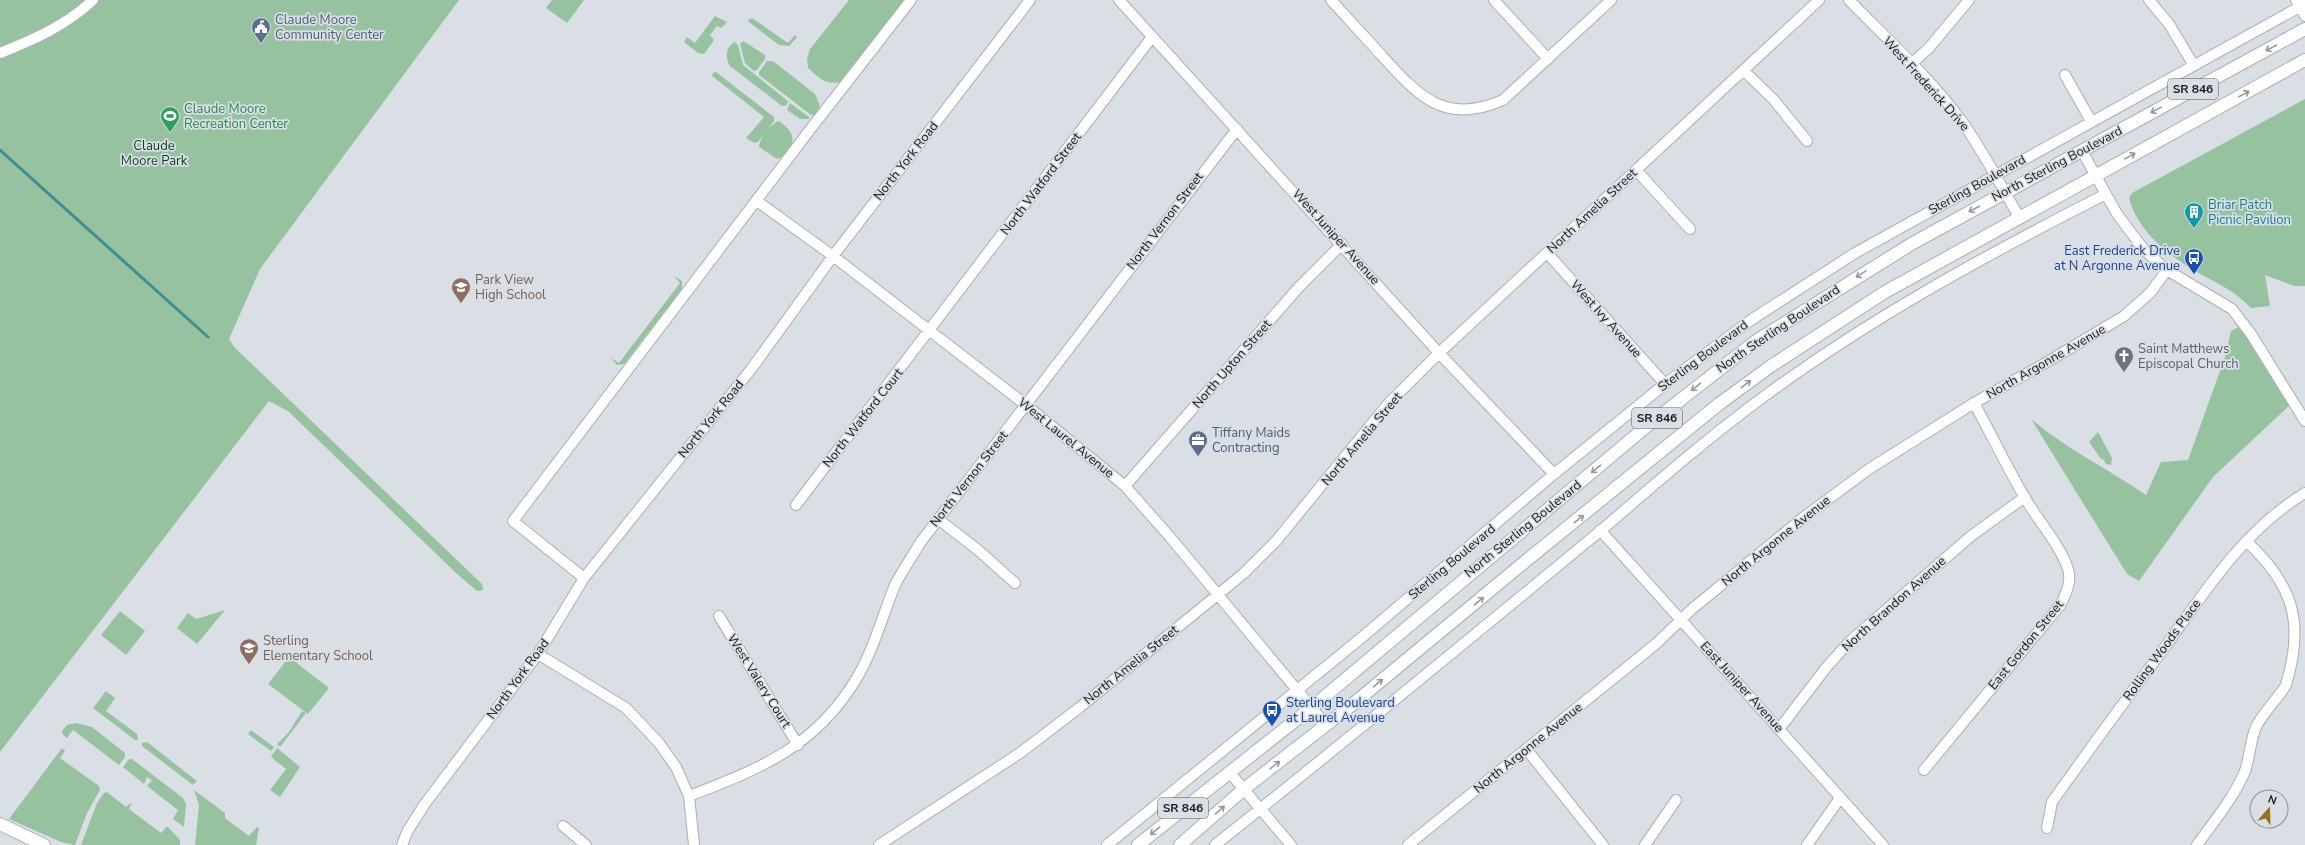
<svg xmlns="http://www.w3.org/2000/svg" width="2305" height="845" font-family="'Nunito Sans',sans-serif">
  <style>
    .green { fill: #97c2a0 }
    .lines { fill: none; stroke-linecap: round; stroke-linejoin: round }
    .stream { stroke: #3f8e94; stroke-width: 3 }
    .minor-casing { stroke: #abafb5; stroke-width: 12 }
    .major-casing { stroke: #abafb5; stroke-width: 14 }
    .minor { stroke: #fff; stroke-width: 10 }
    .major { stroke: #fff; stroke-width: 12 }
    .oneway { stroke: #989899 }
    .labels { text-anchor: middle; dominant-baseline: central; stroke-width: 3.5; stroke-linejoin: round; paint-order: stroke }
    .shield { fill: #dadfe6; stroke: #535659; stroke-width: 1 }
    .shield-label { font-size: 12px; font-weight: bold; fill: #191b1d }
    .service-label { font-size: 13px; fill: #4e5e75; stroke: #dadfe6; text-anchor: start }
    .street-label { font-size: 13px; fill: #191b1d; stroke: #dadfe6 }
    .leisure-label { font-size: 13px; fill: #27864d; stroke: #dadfe6; text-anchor: start }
    .park-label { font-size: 13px; fill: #093e1d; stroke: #dadfe6 }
    .culture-label { font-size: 13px; fill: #0d838f; stroke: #dadfe6; text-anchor: start }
    .transit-label { font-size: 13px; fill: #164399; stroke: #dadfe6; text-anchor: end }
    .education-label { font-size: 13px; fill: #785e54; stroke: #dadfe6; text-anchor: start }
    .worship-label { font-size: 13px; fill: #5b616d; stroke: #dadfe6; text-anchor: start }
  </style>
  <rect width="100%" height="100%" fill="#dadfe6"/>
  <path class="green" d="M0 0H459L260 269 229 339 234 347 482 584 483 590 477 591 456 573 288 411 269 401 0 752Z
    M552 0H584L567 23 546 8Z
    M849 0H905L842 82C824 85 821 79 808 68L807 59 810 49Z
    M715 16 727 22 721 28 717 26 710 35 714 40 704 54 698 53 684 42 687 37 695 43Z
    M752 18 788 43 795 35 797 37 789 46 779 45 749 22 748 20Z
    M743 41 765 55V59L757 70 754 71 745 63 740 44Z
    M735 42 738 45 743 65 788 101 787 105 782 106 730 66C725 58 725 47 735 42Z
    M767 61H773L815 94 820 106 815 115H811L759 75V72Z
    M716 72 774 117V121L758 142 754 143 746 138 764 117 712 76 713 73Z
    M2305 99V286H2294L2265 275 2270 306 2251 308C2234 290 2216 283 2195 271 2168 255 2137 230 2129 198L2132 193Z
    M790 103 809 117V119H800L787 110Z
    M779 121C791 130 798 138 787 152 784 156 782 158 777 159L759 147C759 139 771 123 779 121Z
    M674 276 682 281V289L624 364 617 365 611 358 619 363 680 283Z
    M2244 324 2293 402 2213 477 2139 581 2127 574 2031 419C2066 449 2108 469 2146 495L2161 462 2188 460 2225 357 2231 331Z
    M2098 432 2112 458 2111 465 2106 464 2103 459H2101L2089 442Z
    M225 610 197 644 177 628 188 613 196 619Z
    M120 611 145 631 126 655 101 635Z
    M289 657 329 688 308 714 268 684Z
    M106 691 115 698 106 711 137 734 138 740H135L93 708Z
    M302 711 306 713 280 747 277 744 289 732Z
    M76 723 92 727 125 753V757L119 765 73 730 67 738 63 735 62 731 67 725Z
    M251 730 274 747 271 751 248 734Z
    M147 742 197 781 193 785 142 746V743Z
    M62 748 65 751 60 758 99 786 100 790 87 813 75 845 61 842 9 819Z
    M277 748 300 767 280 797 270 790 286 769 271 757Z
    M129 759H132L183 798 186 804 184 827 173 819 178 810 147 786 152 780 147 777 144 784 123 767Z
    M194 790 225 813V818L249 836 257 827 259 828 256 845H195L199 805Z
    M107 792 126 807 132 802 129 809 161 833 166 827H168L180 840V845H81L97 803 104 793Z"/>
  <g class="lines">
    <path class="stream" d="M0 150 208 337"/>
    <defs>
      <path id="minor" d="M1119 0 1439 353 1554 474
        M1331 0C1348 19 1366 38 1383 57 1420 98 1446 125 1503 100L1611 0
        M1494 0 1548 59
        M1849 0C1887 39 1929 77 1961 120 1983 151 2000 184 2019 217
        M2149 0 2169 24 2193 64
        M2296 0 2305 16
        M0 53C33 40 67 25 93 0
        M1911 64 1929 48 1969 0
        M1744 71 1774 100 1807 141
        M2065 75 2091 121
        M2082 151 2117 214 2145 251 2167 270 2232 309 2251 334 2305 421
        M1636 170 1690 229
        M757 201 833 256 1026 405 1125 486 1170 537 1326 725
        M1547 253 1665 384
        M1125 486 1299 287 1342 244
        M796 505 1152 37
        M938 519 978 550 1015 583
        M1600 530 1883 845
        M584 578 513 521 809 131 911 0
        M719 616 798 745
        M538 654 626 708 659 743 676 767 689 796 694 845
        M1780 728 1825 669 1849 642 1971 536 2025 497
        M1527 750 1603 845
        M1924 770 2061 604C2066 593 2072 581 2068 569 2059 543 2038 521 2025 498 2007 467 1991 434 1974 403
        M1230 773 1291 845
        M689 796C759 769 814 748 855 681 873 652 882 617 895 585 902 571 912 557 920 543L1237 129
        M563 826 586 845
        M2047 828 2052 802C2089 750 2127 698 2165 647 2206 590 2244 530 2305 493
        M402 845 407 832 424 805 538 654 584 578 752 368 833 256 1030 0
        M879 845 1020 753 1079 708 1243 574 1276 541 1388 404 1439 353 1819 0
        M1107 845 1360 639 1554 474 1665 384 1751 320 1855 253 2305 4
        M1215 845C1345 742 1472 637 1599 532 1653 486 1705 440 1762 398 1870 318 1988 254 2106 194
        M1408 845 1657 643 1692 609 1804 517 1869 469 1974 403 2049 361 2124 316 2150 293 2167 270
        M1645 845 1676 800
        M1807 845 1840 798
        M2197 845C2214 821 2234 798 2245 771 2250 757 2250 741 2256 727 2264 711 2277 700 2286 685 2305 622 2293 584 2246 541"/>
      <path id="major" d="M0 824 44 845
        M1138 845 1311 708 1647 426 1756 341 1913 243 2305 29
        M1180 845 1244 789 1353 704 1527 560 1719 404 1771 366 1885 292 2305 60"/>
    </defs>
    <use href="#minor" class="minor-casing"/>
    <use href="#major" class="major-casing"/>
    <use href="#minor" class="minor"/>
    <use href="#major" class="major"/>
  </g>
  <defs><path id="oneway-shaft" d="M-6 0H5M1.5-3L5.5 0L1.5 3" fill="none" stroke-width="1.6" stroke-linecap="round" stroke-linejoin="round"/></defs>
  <g class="oneway">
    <use href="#oneway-shaft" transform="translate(2271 48) rotate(152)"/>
    <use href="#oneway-shaft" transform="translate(2244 94) rotate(-29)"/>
    <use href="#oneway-shaft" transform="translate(2156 110) rotate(151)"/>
    <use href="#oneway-shaft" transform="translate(2130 156) rotate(-29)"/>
    <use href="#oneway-shaft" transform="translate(1974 209) rotate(152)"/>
    <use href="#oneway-shaft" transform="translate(1861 274) rotate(148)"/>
    <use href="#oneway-shaft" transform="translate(1746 384) rotate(-37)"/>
    <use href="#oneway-shaft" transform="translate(1696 387) rotate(141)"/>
    <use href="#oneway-shaft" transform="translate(1596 469) rotate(140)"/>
    <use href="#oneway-shaft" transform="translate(1579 519) rotate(-38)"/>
    <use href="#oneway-shaft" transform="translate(1479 601) rotate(-40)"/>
    <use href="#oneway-shaft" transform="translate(1378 683) rotate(-39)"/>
    <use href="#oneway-shaft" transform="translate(1275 765) rotate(-38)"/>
    <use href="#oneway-shaft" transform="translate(1220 810) rotate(-41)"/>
    <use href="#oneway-shaft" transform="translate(1155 831) rotate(141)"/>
  </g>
  <defs>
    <symbol id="civic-pin" viewBox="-11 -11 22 30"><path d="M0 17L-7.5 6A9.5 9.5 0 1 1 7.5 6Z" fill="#5c6f8a" stroke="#dadfe6"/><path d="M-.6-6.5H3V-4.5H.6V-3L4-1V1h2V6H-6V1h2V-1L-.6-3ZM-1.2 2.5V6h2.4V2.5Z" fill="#fff"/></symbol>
    <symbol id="stadium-pin" viewBox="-11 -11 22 30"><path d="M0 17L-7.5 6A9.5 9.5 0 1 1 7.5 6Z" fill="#2e9e5b" stroke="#dadfe6"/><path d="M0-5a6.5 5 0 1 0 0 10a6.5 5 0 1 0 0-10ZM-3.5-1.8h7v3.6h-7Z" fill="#fff"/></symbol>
    <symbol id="building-pin" viewBox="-11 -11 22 30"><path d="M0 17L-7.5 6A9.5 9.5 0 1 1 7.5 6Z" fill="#0f9aa8" stroke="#dadfe6"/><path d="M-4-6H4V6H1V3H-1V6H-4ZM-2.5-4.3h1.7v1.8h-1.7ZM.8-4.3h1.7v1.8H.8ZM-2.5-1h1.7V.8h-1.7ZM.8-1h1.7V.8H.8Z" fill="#fff"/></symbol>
    <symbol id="bus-pin" viewBox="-11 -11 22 30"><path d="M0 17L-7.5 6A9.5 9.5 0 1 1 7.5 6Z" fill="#1a4fb4" stroke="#dadfe6"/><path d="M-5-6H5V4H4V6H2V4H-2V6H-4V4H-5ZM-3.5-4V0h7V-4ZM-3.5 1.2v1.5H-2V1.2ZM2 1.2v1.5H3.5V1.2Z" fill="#fff"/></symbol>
    <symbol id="school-pin" viewBox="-11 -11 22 30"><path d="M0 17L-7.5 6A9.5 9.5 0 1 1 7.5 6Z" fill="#8d6e63" stroke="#dadfe6"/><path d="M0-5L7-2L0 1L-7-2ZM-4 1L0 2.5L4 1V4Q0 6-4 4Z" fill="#fff"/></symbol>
    <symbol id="church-pin" viewBox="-11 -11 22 30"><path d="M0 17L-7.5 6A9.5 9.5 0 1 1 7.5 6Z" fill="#6b7280" stroke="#dadfe6"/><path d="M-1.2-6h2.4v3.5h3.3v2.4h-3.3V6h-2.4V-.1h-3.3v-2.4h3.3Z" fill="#fff"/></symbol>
    <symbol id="office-pin" viewBox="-11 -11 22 30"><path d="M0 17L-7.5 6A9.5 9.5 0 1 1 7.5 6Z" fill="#5c6f8a" stroke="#dadfe6"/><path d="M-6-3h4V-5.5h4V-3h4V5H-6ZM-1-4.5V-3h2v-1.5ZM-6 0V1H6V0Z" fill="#fff"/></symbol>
  </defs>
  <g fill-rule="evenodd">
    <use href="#civic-pin" x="250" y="16" width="22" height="30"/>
    <use href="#stadium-pin" x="159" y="105" width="22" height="30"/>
    <use href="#building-pin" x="2183" y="201" width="22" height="30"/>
    <use href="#bus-pin" x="2183" y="247" width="22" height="30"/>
    <use href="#school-pin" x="450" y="276" width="22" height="30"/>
    <use href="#church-pin" x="2113" y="345" width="22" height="30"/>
    <use href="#office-pin" x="1187" y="429" width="22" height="30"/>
    <use href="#school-pin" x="238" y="637" width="22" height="30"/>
    <use href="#bus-pin" x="1261" y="699" width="22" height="30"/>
  </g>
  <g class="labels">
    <g class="shield">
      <rect x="2168" y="79" width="50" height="20" rx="3"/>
      <rect x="1632" y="408" width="50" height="20" rx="3"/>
      <rect x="1158" y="798" width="50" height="20" rx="3"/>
    </g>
    <g class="shield-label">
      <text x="2193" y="89">SR 846</text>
      <text x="1657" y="418">SR 846</text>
      <text x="1183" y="808">SR 846</text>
    </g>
    <g class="service-label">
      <text x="275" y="20">Claude Moore<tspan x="275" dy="15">Community Center</tspan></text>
      <text x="1212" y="433">Tiffany Maids<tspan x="1212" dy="15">Contracting</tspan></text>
    </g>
    <g class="street-label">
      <text transform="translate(1926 84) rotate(48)">West Frederick Drive</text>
      <text transform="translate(906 161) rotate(-52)">North York Road</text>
      <text transform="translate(2057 164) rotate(-28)">North Sterling Boulevard</text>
      <text transform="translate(1041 184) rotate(-53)">North Watford Street</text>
      <text transform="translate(1977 185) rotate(-29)">Sterling Boulevard</text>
      <text transform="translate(1592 211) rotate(-43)">North Amelia Street</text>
      <text transform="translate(1165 221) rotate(-53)">North Vernon Street</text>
      <text transform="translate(1336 237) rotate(48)">West Juniper Avenue</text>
      <text transform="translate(1606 319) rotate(48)">West Ivy Avenue</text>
      <text transform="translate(1778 329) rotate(-34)">North Sterling Boulevard</text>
      <text transform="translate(1703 356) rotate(-37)">Sterling Boulevard</text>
      <text transform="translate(2046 362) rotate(-30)">North Argonne Avenue</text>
      <text transform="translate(1232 364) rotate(-49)">North Upton Street</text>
      <text transform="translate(863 418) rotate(-52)">North Watford Court</text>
      <text transform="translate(711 419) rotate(-51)">North York Road</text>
      <text transform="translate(1066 438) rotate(39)">West Laurel Avenue</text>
      <text transform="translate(1362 439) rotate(-50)">North Amelia Street</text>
      <text transform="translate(969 479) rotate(-52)">North Vernon Street</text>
      <text transform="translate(1523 529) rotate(-39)">North Sterling Boulevard</text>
      <text transform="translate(1776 541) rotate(-39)">North Argonne Avenue</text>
      <text transform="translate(1452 562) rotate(-40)">Sterling Boulevard</text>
      <text transform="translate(1894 604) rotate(-42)">North Brandon Avenue</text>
      <text transform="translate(2026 645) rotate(-51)">East Gordon Street</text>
      <text transform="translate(2162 650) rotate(-54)">Rolling Woods Place</text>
      <text transform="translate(1131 665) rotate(-39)">North Amelia Street</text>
      <text transform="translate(518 679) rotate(-54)">North York Road</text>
      <text transform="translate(759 681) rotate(58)">West Valery Court</text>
      <text transform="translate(1742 687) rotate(48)">East Juniper Avenue</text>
      <text transform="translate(1528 748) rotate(-39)">North Argonne Avenue</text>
    </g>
    <g class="leisure-label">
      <text x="184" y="109">Claude Moore<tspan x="184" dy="15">Recreation Center</tspan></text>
    </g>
    <g class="park-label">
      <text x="154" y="146">Claude<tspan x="154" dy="15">Moore Park</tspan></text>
    </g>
    <g class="culture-label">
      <text x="2208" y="205">Briar Patch<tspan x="2208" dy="15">Picnic Pavilion</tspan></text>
    </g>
    <g class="transit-label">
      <text x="2180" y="251">East Frederick Drive<tspan x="2180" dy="15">at N Argonne Avenue</tspan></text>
      <text x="1286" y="703" text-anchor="start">Sterling Boulevard<tspan x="1286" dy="15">at Laurel Avenue</tspan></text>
    </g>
    <g class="education-label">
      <text x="475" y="280">Park View<tspan x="475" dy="15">High School</tspan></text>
      <text x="263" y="641">Sterling<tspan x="263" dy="15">Elementary School</tspan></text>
    </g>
    <g class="worship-label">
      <text x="2138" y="349">Saint Matthews<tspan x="2138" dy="15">Episcopal Church</tspan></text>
    </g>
  </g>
  <g transform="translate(2269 809) rotate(20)"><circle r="19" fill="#dadfe6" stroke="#8d9196"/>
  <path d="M0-3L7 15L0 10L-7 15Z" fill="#98711c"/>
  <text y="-6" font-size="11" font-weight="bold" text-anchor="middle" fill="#191b1d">N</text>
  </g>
</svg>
